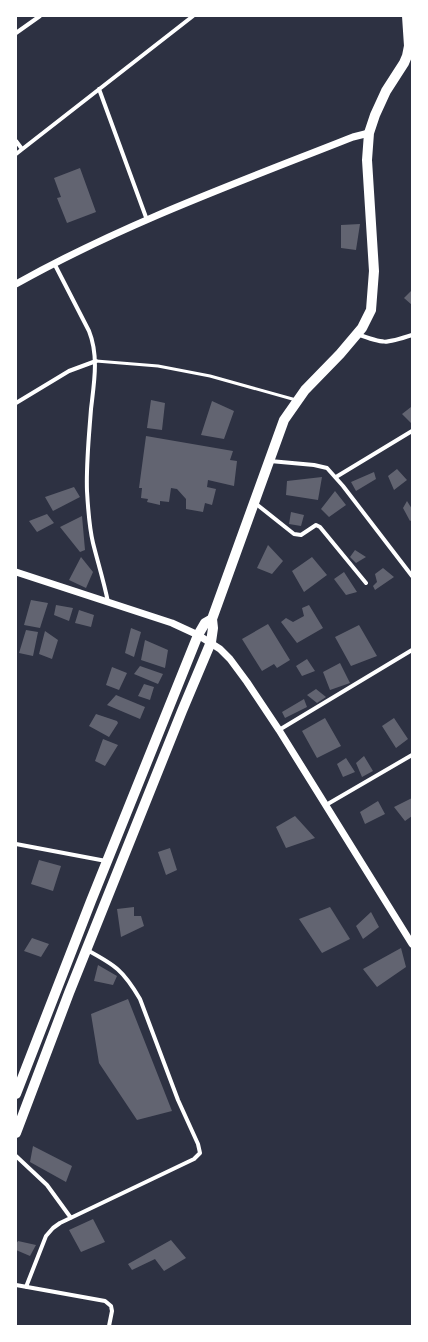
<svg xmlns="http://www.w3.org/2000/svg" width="428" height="1342" font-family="Mulish,sans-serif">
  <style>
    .building { fill: #626471 }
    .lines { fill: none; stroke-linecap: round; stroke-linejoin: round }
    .service { stroke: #fff; stroke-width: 3 }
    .minor { stroke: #fff; stroke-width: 4 }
    .tertiary { stroke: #fff; stroke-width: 7 }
    .primary { stroke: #fff; stroke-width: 10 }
  </style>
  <rect width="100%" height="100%" fill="#2d3142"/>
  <path class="building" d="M80 168 96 212 67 223 57 198 61 197 54 178Z
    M360 224 356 250 341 248V225Z
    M412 290V305L404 298Z
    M151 400 165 403 162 430 147 428Z
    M212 401 234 411 224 439 201 435Z
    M411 407 412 409V424L402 414Z
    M146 436 233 451 230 460 237 461 234 486 208 480 207 487 216 489 212 505 205 503 203 512 186 509V499L177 489 171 488 169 502 160 501V505L147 502 148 499 141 498 142 488H139Z
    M397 469 407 480 394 490 388 476Z
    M374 472 376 479 356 491 351 482Z
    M322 477 318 500 286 495 287 481Z
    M74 487 80 497 53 511 45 497Z
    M335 491 346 505 329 517 321 509Z
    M407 501 412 509V520L410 521 403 508Z
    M291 512 304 515 301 526 289 524Z
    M47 514 54 523 37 532 29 521Z
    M82 516 85 550 80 552 60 527Z
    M268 545 283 561 272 574 257 568Z
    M355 550 366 557 356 563 350 557Z
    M81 557 93 572 86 588 69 580Z
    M312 557 327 575 304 592 292 571Z
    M383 568 394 577 375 590 373 586 377 582 375 574Z
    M344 572 357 592 346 595 334 579Z
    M31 600 48 603 40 628 24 625Z
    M56 605 73 608 69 621 54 615Z
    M309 605 323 628 297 643 281 622 286 618 293 622 304 616 302 608Z
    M79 610 94 615 91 627 75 623Z
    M268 624 290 660 277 668 274 664 262 671 242 639Z
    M359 625 377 656 351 666 335 637Z
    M131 628 141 632 134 657 125 653Z
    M26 630 38 632 33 656 19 653Z
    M45 631 58 640 52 659 39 654Z
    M145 640 168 650 165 668 141 660Z
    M307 659 315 671 302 676 296 666Z
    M340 663 350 683 330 690 323 672Z
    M140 666 163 674 158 684 134 674Z
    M112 667 127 673 119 690 106 685Z
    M144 684 154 687 150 700 138 696Z
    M316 689 326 697 317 703 307 695Z
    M116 695 145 707 140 719 107 705Z
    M304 699 307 707 285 718 282 712Z
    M96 714 117 721 118 723 109 737 89 726Z
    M325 718 341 746 317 758 302 731Z
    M394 718 408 739 396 748 382 726Z
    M103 739 118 745 105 766 95 761Z
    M364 756 373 771 362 777 356 763Z
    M346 758 355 772 343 777 337 764Z
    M412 798V816L405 821 394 807Z
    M378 801 385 814 365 824 360 812Z
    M295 816 315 838 286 848 276 827Z
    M170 848 177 870 166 875 158 852Z
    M39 860 61 866 53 891 31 884Z
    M134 907V916H141L144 926 121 937 117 909Z
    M330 907 350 939 322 953 299 919Z
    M371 912 379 927 363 939 356 926Z
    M32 938 49 944 41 957 24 951Z
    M401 948 406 967 377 987 363 969Z
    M98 965 117 976 113 985 94 981Z
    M128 999 172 1111 137 1120 99 1063 91 1014Z
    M33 1146 72 1166 66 1182 30 1162Z
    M93 1219 105 1242 81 1252 69 1230Z
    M171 1240 186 1258 164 1271 155 1259 132 1270 128 1264Z
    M18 1241 36 1245 30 1256 16 1250V1244Z"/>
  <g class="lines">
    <path class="service" d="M96 361 158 366 210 376 296 400"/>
    <path class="minor" d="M16 33 40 16
      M99 89 147 220
      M16 141 22 149
      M16 154 193 16
      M54 263 89 331C99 356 94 383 91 409 89 436 86 464 87 491 88 509 89 526 93 543 98 563 104 582 108 602
      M357 334C384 344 385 344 412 335
      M16 403 69 371 96 361
      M270 461 314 465 327 468 343 486 412 576
      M336 477 412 431
      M255 503 294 534 301 535 316 525 320 527 366 583
      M279 730 412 650
      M326 805 412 755
      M16 844 106 861
      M16 1156 47 1185 71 1218
      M16 1285 105 1301 111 1306 112 1311 109 1326
      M26 1287 46 1236 53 1228 60 1223 194 1159 200 1153 198 1144 178 1100 140 999C123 970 115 965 87 950"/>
    <path class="tertiary" d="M16 284C123 224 239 182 353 137L369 133
      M16 572 172 623 198 635 220 649 230 659 247 682 279 730 412 944"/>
    <path class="primary" d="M16 1094 91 901 198 635 205 623 212 619
      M16 1133 69 993 182 711 211 642 213 628 212 619 284 420 305 390 340 354 362 328 371 310 374 271 367 160 369 133 375 115 386 91 404 63 407 56 409 46 407 16"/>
  </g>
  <rect width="428" height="1342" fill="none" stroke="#ffffff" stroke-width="34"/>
</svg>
